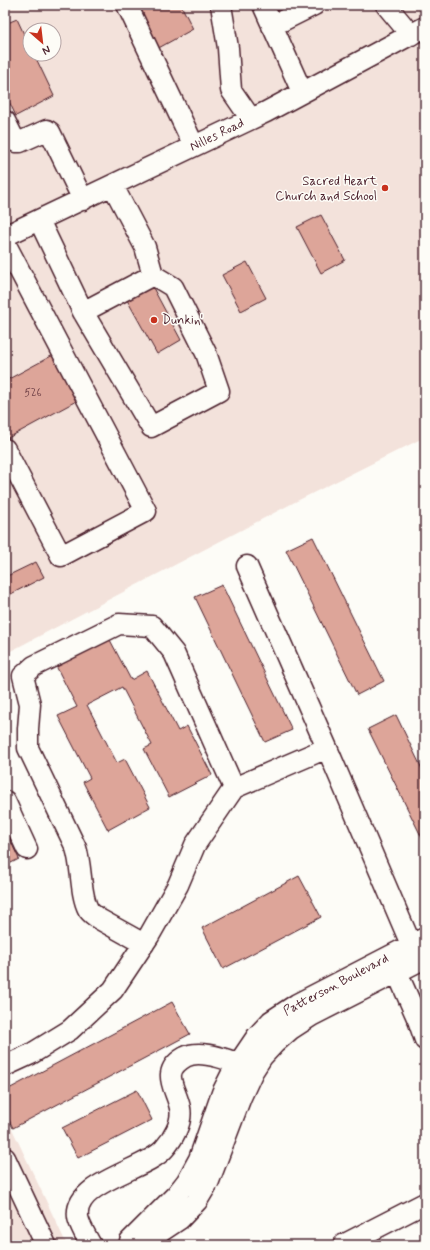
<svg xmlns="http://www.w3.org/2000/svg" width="430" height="1250" font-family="Mynerve,sans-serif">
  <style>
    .built { fill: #f3e2db; fill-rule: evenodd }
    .building { fill: #dda599; stroke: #4a1f2b }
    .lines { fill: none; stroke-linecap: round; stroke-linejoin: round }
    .minor-casing { stroke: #4a1f2b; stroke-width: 23 }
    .minor { stroke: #fdfcf7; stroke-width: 20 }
    .poi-dot { fill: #c8321e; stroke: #fdfcf7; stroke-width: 1.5 }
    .labels { text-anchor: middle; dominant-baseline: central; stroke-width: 3; stroke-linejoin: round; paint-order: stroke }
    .number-label { font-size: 11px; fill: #6f4046 }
    .street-label { font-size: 13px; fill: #4a1f2b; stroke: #fdfcf7 }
    .poi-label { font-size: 13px; fill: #4a1f2b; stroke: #fdfcf7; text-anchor: end }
  </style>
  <rect width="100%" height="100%" fill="#fdfcf7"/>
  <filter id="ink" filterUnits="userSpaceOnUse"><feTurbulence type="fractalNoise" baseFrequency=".025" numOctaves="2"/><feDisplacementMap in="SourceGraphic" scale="8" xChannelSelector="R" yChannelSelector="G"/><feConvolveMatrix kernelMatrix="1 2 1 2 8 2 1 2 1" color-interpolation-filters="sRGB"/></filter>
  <g filter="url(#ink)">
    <path class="built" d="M5 5H425V437L293 503 5 654ZM30 30H54V54H30Z
      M5 1114 67 1245H5Z"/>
    <path class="building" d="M132 5H181L193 29 155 50Z
      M17 19 30 47V54H34L54 96 16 116 5 93V24Z
      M321 215 345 260 321 273 297 227Z
      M247 262 266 298 241 311 222 275Z
      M152 286 181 340 157 354 127 300Z
      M55 354 80 399 8 438 5 432V381Z
      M313 537 384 681 357 695 286 550Z
      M36 562 44 577 5 597V577Z
      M222 585 292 730 265 742 195 597Z
      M109 638 131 680 147 671 178 731 187 726 212 775 169 797 144 749 152 745 122 687 87 705 117 763 125 759 150 807 108 830 83 782 90 778 58 716 77 707 56 666Z
      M396 715 425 775V844L368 729Z
      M5 829 19 859 5 866Z
      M299 876 321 917 223 969 202 928Z
      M172 1002 190 1034 13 1128 5 1112V1091Z
      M137 1090 152 1120 78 1158 62 1128Z"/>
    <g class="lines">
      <defs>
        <path id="minor" d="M127 5 194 146
          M221 5 228 48 231 90 251 119
          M263 5 302 92
          M386 5 411 35
          M272 26 314 5
          M5 121 14 139 16 142H20L47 130 50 132 83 200
          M39 220 83 312 153 275 145 247 113 186
          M5 236 266 112 425 27
          M5 243 146 511 61 556 5 449
          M83 312 151 427 219 391 206 353 173 287 153 275
          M247 566 327 748 416 956
          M5 801 27 849
          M144 944 99 919C95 916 90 913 88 909 80 894 82 866 76 848L28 748V729L30 704 23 676 34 666 119 624 152 626 174 653 234 788
          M392 961 418 1020 425 1040
          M5 1066 31 1054 70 1030 113 990 149 936 178 885 195 845 234 788 327 748
          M5 1158 46 1245
          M130 1241 176 1195 187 1181 199 1159 222 1093 232 1073 257 1036 271 1021 297 1004 425 938
          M130 1241 159 1233 180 1219 197 1201 209 1181 241 1097 253 1071 262 1057 275 1043 291 1029 311 1016 425 958
          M91 1245C87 1238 79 1224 78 1217 73 1182 146 1170 164 1149 173 1139 183 1122 180 1108 176 1088 159 1072 185 1057 201 1048 235 1062 250 1069
          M343 1245 425 1203"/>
      </defs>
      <use href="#minor" class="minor-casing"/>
      <use href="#minor" class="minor"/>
    </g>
  </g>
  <g class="poi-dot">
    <circle cx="385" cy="188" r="4"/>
    <circle cx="154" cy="320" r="4"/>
  </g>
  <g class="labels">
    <g class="number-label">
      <text x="33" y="393">526</text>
    </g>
    <g class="street-label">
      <text transform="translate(217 135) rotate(-26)">Nilles Road</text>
      <text transform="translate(336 985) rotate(-28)">Patterson Boulevard</text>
    </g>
    <g class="poi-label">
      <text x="377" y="181">Sacred Heart<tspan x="377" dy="15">Church and School</tspan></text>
      <text x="162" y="320" text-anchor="start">Dunkin'</text>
    </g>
  </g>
  <rect width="430" height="1250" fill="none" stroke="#fdfcf7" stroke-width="20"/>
  <rect x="10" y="10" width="410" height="1230" fill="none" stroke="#4a1f2b" stroke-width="1.5" filter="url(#ink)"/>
  <g transform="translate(42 42) rotate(152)"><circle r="19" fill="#fdfcf7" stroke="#b5a4a5"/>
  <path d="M0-3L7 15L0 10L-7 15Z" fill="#c8321e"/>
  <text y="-6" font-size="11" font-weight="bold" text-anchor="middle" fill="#4a1f2b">N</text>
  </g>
</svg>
